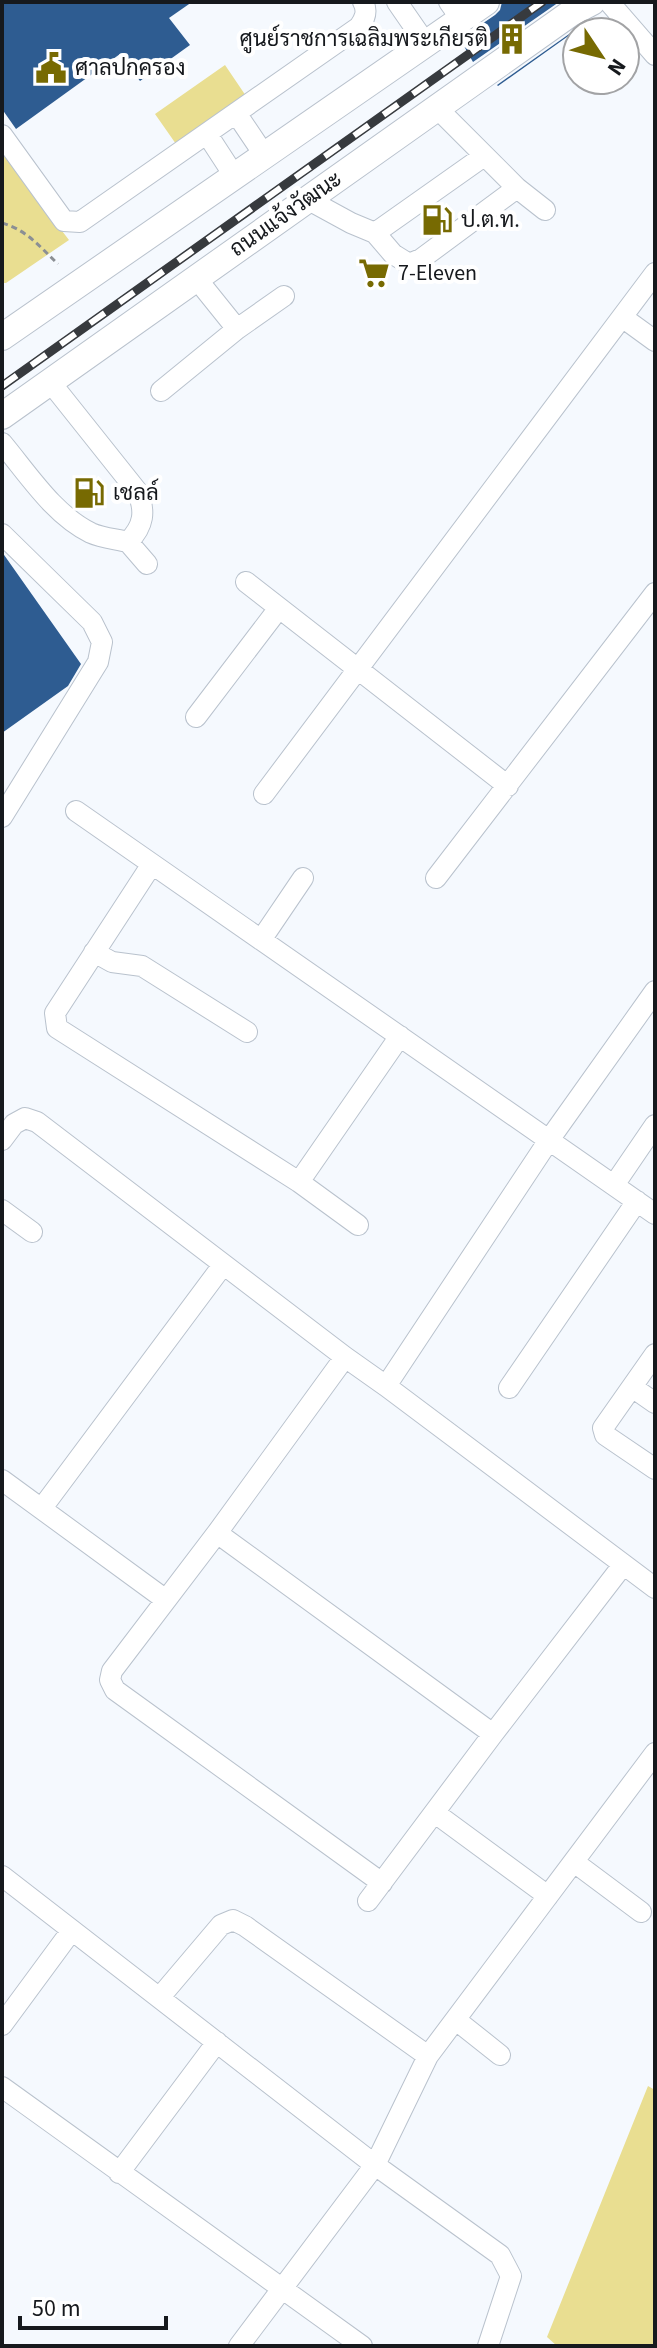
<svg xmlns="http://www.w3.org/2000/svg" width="657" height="2348" font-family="'Source Sans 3',Sarabun,sans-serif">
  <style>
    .green { fill: #e9de91 }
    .building { fill: #2e5c91 }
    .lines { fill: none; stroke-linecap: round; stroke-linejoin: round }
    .minor-casing { stroke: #b9c2cd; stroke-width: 22 }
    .major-casing { stroke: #b9c2cd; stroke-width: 28 }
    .path { stroke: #8b8f94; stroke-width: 3; stroke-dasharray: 6 4; stroke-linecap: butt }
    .minor { stroke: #fff; stroke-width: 20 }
    .major { stroke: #fff; stroke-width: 26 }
    .rail-casing { stroke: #373a3e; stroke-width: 9 }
    .rail { stroke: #fff; stroke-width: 6; stroke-dasharray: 18; stroke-linecap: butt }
    .labels { text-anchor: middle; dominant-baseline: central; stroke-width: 8; stroke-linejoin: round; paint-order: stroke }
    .poi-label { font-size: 22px; fill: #16191d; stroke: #fff; text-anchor: start }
    .street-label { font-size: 22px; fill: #16191d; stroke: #fff }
  </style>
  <rect width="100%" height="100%" fill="#f5f9fe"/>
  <path class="green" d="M225 65 246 96 176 144 155 114Z
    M2 153 69 240 6 283H2Z
    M648 2086 655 2090V2346H557L547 2337Z"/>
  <path class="building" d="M2 2H192L169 18 190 45 140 81 120 54 16 129 2 109Z
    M502 2H559L473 62 460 39 495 15 500 10Z
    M588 22 498 86 497 85 579 27Z
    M2 552 81 664 68 686 2 733Z"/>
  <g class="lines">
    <defs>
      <path id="minor" d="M397 2 426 44
        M449 2 461 19
        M609 2 655 55
        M437 108 517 188 545 210
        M236 113 265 156
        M207 134 235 177
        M2 135 64 221 80 222 359 27C365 19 368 11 363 2
        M307 199 351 223 375 233 393 254 409 264 421 259 517 188
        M375 233 484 156
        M196 278 237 329 284 296
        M622 317 655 341
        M51 383 137 491C146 511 144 526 128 542L147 564
        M161 391 237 329
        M2 443C28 474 54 515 91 533 102 538 116 539 128 542
        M2 534 92 622 102 642 98 662 2 817
        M246 582 508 786
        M196 717 279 608
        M264 794 655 273
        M76 811 655 1214
        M152 864 55 1013 57 1028 299 1182 358 1225
        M436 878 655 593
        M261 940 303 878
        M94 952 112 962 142 966 247 1032
        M2 1140 14 1124 25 1118 37 1122 345 1357 386 1386 655 1588
        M299 1182 400 1036
        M614 1185 655 1125
        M2 1210 32 1232
        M655 1354 603 1428 605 1435 655 1469
        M345 1357 217 1533 112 1671 110 1680 115 1690 382 1883
        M386 1386 549 1140 655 991
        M632 1387 655 1403
        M509 1388 637 1201
        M2 1480 166 1600
        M42 1508 223 1265
        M217 1533 493 1734
        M435 1813 548 1896
        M574 1862 641 1912
        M2 1876 375 2165 500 2255 511 2276 488 2346
        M368 1901 493 1734 623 1565
        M160 1997 221 1925 233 1920 245 1926 428 2056 655 1753
        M456 2020 500 2055
        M2 2025 72 1930
        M2 2087 362 2346
        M119 2173 217 2042
        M239 2346 375 2165 428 2056"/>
      <path id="major" d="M2 337 486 2
        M2 416 571 13 592 2"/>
    </defs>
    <use href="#minor" class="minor-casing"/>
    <use href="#major" class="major-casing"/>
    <path class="path" d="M2 223C27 230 40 247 58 264"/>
    <use href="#minor" class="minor"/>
    <use href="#major" class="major"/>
    <defs>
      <path id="rail" d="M2 386 542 2"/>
    </defs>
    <use href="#rail" class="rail-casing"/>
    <use href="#rail" class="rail"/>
  </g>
  <defs>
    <symbol id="building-bare" viewBox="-9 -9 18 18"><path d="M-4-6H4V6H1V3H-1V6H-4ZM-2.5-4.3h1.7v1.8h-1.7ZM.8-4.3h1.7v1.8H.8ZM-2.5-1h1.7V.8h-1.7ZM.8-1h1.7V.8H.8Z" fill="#776a02" stroke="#fff" stroke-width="2.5" paint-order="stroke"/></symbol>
    <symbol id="civic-bare" viewBox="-9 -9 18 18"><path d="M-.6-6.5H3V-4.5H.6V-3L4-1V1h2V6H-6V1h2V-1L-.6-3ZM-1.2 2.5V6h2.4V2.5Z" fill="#776a02" stroke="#fff" stroke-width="2.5" paint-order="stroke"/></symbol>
    <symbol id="fuel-bare" viewBox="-9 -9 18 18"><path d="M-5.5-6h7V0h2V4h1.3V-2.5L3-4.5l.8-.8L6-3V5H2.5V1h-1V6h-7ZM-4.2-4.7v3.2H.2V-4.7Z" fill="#776a02" stroke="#fff" stroke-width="2.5" paint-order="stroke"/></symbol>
    <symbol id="supermarket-bare" viewBox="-9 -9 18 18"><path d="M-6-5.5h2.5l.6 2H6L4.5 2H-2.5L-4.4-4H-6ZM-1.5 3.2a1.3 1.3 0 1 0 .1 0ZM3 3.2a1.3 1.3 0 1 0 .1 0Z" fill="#776a02" stroke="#fff" stroke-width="2.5" paint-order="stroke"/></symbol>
  </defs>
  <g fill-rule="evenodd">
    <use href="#building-bare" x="490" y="17" width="44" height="44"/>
    <use href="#civic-bare" x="29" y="46" width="44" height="44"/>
    <use href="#fuel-bare" x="415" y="198" width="44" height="44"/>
    <use href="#supermarket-bare" x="352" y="251" width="44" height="44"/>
    <use href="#fuel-bare" x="67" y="471" width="44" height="44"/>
  </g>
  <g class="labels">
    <g class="poi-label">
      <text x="488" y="39" text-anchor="end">ศูนย์ราชการเฉลิมพระเกียรติ</text>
      <text x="75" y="68">ศาลปกครอง</text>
      <text x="461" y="220">ป.ต.ท.</text>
      <text x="398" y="273">7-Eleven</text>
      <text x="113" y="493">เชลล์</text>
    </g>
    <g class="street-label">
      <text transform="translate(286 214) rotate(-35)">ถนนแจ้งวัฒนะ</text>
    </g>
  </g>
  <rect width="657" height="2348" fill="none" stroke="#16191d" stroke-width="8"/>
  <g transform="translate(601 56) rotate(125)"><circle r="38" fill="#ffffff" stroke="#a2a3a5" stroke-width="2"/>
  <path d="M0-6L14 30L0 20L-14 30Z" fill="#776a02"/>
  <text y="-12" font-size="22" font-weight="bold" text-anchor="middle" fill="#16191d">N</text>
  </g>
  <path d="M20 2316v12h146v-12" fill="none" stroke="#16191d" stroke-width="4"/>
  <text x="32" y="2316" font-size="24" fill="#16191d" stroke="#ffffff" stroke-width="6" paint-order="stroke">50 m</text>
</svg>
